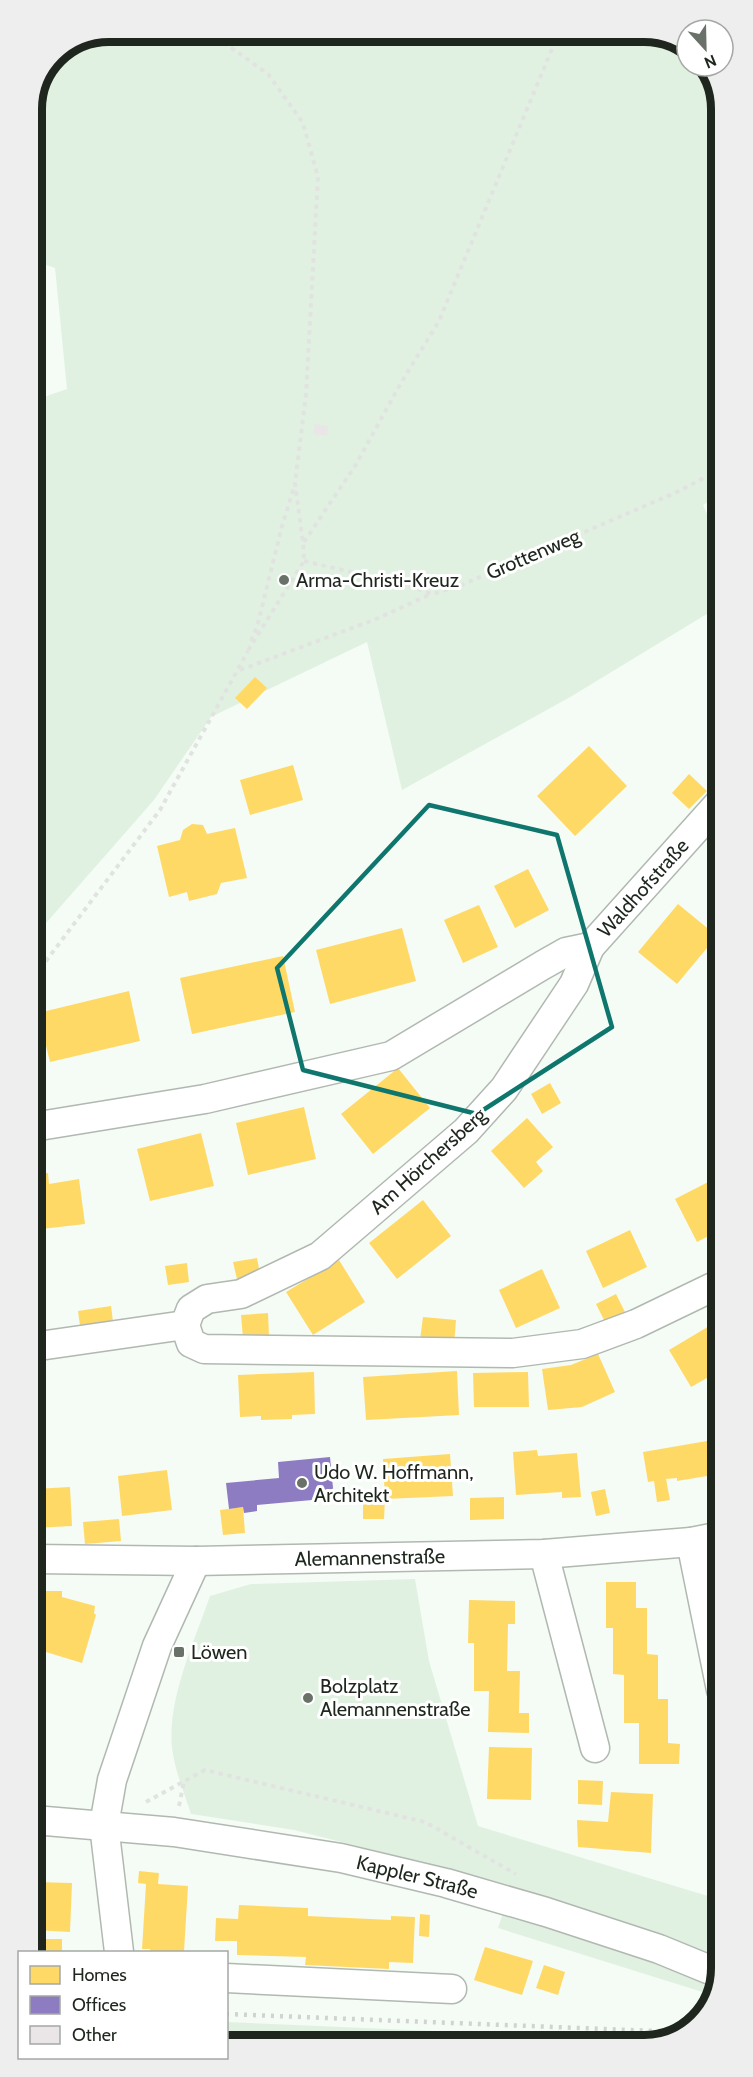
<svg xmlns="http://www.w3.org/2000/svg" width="753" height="2077" font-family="Cabin,sans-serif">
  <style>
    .green { fill: #e1f1e1 }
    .homes { fill: #ffd966 }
    .offices { fill: #8e7cc3 }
    .building { fill: #eae6e7 }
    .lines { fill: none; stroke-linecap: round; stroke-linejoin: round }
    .minor-casing { stroke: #b1b8b1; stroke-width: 31 }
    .path { stroke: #e1e3e1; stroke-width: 4; stroke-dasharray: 4.5 4.5; stroke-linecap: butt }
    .minor { stroke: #fefffe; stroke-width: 28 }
    .rail { stroke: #d0d3d0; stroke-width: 4.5; stroke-dasharray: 3 6; stroke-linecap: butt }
    .marked { fill: none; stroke: #0f766e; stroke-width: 4.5; stroke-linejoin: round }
    .poi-dot { fill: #697169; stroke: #fff; stroke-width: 2 }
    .labels { text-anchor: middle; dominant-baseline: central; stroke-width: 6; stroke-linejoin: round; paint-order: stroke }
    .street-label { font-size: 20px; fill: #1e261e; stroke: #fff }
    .poi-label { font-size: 20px; fill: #1e261e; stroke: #fff; text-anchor: start }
    .rim { fill: none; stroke: #1e261e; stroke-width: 8 }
  </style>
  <rect width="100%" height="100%" fill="#f5fcf5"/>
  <path class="green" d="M109 32H649L687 47V66H705L719 89V496L703 505 719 540 720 606 572 696 402 790 367 642 211 717 154 800 33 938 32 401 67 389 55 268 32 260V104L54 54Z
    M415 1579 429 1661 478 1826 721 1900V1968L712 1995 498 1928 511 1889 385 1853 294 1830 191 1814C184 1792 175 1771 172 1748 167 1700 194 1642 210 1596L251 1584Z
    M227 2022 667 2041 227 2045Z"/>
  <path class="homes" d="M255 677 267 688 247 709 235 698Z
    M589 746 627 786 575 836 537 796Z
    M293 765 303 800 250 815 240 780Z
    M689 774 707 791 689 809 672 793Z
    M192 824 203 825 207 834 235 828 247 878 221 883 217 894 189 901 187 892 169 897 157 846 180 840 183 830Z
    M528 869 549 910 515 928 494 886Z
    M678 904 717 936 677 984 638 952Z
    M479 905 498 947 463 963 444 920Z
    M402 928 416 981 330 1004 316 950Z
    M283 956 295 1012 192 1034 180 978Z
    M129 991 140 1041 50 1062 38 1013Z
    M398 1068 430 1108 373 1154 341 1114Z
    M550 1083 561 1103 542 1114 531 1094Z
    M304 1107 316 1159 248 1175 236 1123Z
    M527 1118 553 1147 536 1162 543 1171 524 1188 491 1151Z
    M201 1133 214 1186 150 1201 137 1149Z
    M48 1173 49 1184 79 1179 85 1224 33 1230V1175Z
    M720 1176V1230L697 1242 675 1199Z
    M423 1200 451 1236 397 1279 369 1243Z
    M630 1230 647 1267 603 1288 586 1251Z
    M257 1258 260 1274 237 1279 233 1262Z
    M339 1260 365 1302 313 1335 286 1292Z
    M187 1263 189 1282 168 1285 165 1266Z
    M542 1269 560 1308 516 1328 499 1290Z
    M616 1294 625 1312 605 1322 596 1304Z
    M111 1306 114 1329 81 1333 78 1311Z
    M268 1313 269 1336 243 1338 241 1315Z
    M423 1317 456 1320 454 1344 420 1340Z
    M721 1319V1370L691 1387 669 1350Z
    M598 1354 615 1392 582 1407 548 1410 542 1369 571 1365Z
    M457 1371 459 1415 366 1420 363 1377Z
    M314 1372 315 1414 292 1415V1419L261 1420V1416L240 1417 238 1375Z
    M528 1372 529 1407H474L473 1373Z
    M707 1441 713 1475 677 1481V1478L666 1479 670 1500 657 1502 654 1481 648 1482 643 1452Z
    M537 1450 538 1456 577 1453 581 1497 562 1498V1492L516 1495 513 1452Z
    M450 1454 453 1496 385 1499 383 1459Z
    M167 1470 172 1510 122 1516 118 1476Z
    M70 1487 72 1526 34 1528V1489Z
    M605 1489 610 1513 596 1516 591 1492Z
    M504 1497V1519L470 1520V1498Z
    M363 1499H385L384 1519H363Z
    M243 1507 245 1533 223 1535 220 1510Z
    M119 1519 121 1541 85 1544 83 1522Z
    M606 1582H636V1608H647V1654L658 1655V1699H668V1743L680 1744 679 1764H639V1723H624V1675L613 1674V1628H606Z
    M34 1591H62V1597L95 1606 94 1613 96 1615 82 1663 46 1652 34 1689Z
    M469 1600 515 1601V1624H508L507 1671H520L519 1713H529V1733L488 1732 489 1691H474V1643H468Z
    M489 1747 532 1748 531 1800 487 1799Z
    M578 1780 603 1781 602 1805 578 1804Z
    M611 1792 653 1794 651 1853 578 1847 577 1820 608 1822Z
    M139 1871 159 1873 158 1884 188 1886 184 1951 150 1952V1949H142L146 1884 138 1883Z
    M34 1882 72 1883 70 1932 34 1930Z
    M239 1905 308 1908V1916L391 1920V1916L415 1917 413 1963 389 1962V1969L305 1965 306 1957 237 1955V1941H215L216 1918 238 1919Z
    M420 1914 430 1915 429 1937 419 1936Z
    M39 1939H62V1952H38Z
    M485 1947 533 1961 522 1995 474 1980Z
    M544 1965 565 1972 558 1995 536 1988Z"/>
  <path class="offices" d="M330 1457 334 1498 257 1505V1511L244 1513 243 1507 229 1509 226 1483 279 1478 278 1462Z"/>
  <path class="building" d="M315 424 328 426 327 436 313 434Z"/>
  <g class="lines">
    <defs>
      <g id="minor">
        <path d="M720 802 590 947 574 984 504 1089 466 1131 320 1256 241 1294 207 1299 191 1309 185 1325 191 1343 204 1349 513 1353 582 1344 636 1324 721 1283"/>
        <path d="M33 1127 205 1099 391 1056 543 965 566 952 590 947"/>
        <path d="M46 1345 185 1325"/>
        <path d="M691 1542 721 1690"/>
        <path d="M544 1554 595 1748"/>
        <path id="s1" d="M34 1559 196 1561 544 1554 691 1542 721 1536"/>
        <path id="s2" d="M34 1820 174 1832 341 1858 446 1883 546 1912 659 1949 720 1974"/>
        <path d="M119 1952 104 1825 112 1780 157 1646 196 1561"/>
        <path d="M226 1978 452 1989"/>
      </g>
    </defs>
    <use href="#minor" class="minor-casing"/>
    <path class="path" d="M209 32 268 74 303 123 318 177 306 394 295 483 303 543 304 561 247 652
      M304 542 355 466 401 383 439 321 559 32
      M304 561 403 584 432 594 457 587 677 492 719 470
      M251 641 257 627 282 526 295 484
      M240 670 376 619 431 594
      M33 974 46 961 160 810 248 651
      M146 1802 205 1770 425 1822 516 1874
      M179 1806 184 1781"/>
    <use href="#minor" class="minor"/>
    <path class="rail" d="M226 2014 681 2032"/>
  </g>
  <path class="marked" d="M429 805 557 835 612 1027 477 1114 303 1070 277 968Z"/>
  <g class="poi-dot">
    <circle cx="284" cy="580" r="6"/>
    <circle cx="302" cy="1483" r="6"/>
    <rect x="173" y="1646" width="12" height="12" rx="3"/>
    <circle cx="308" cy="1698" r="6"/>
  </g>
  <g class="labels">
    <g class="street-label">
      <text transform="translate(533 554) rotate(-23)">Grottenweg</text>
      <text transform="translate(643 888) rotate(-48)">Waldhofstraße</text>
      <text transform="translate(428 1161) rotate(-42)">Am Hörchersberg</text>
      <text stroke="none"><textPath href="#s1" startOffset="336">Alemannenstraße</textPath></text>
      <text stroke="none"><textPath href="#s2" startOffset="388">Kappler Straße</textPath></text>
    </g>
    <g class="poi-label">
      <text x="296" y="580">Arma-Christi-Kreuz</text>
      <text x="314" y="1472">Udo W. Hoffmann,<tspan x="314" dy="23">Architekt</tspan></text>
      <text x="191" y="1652">Löwen</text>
      <text x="320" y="1686">Bolzplatz<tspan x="320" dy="23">Alemannenstraße</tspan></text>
    </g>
  </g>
  <path d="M0 0H753V2077H0ZM109 42H644A67 67 0 0 1 711 109V1968A67 67 0 0 1 644 2035H109A67 67 0 0 1 42 1968V109A67 67 0 0 1 109 42Z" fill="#edeeed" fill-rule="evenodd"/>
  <path class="rim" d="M109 42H644A67 67 0 0 1 711 109V1968A67 67 0 0 1 644 2035H109A67 67 0 0 1 42 1968V109A67 67 0 0 1 109 42Z"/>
  <rect x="18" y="1951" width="210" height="108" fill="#ffffff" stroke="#a5a8a5" stroke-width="1.5"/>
  <rect x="30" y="1966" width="30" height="18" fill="#ffd966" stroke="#a5a8a5" stroke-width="1.5"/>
  <text x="72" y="1981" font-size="18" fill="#1e261e">Homes</text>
  <rect x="30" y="1996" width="30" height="18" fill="#8e7cc3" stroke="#a5a8a5" stroke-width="1.5"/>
  <text x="72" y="2011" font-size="18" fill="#1e261e">Offices</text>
  <rect x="30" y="2026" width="30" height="18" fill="#eae6e7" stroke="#a5a8a5" stroke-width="1.5"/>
  <text x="72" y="2041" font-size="18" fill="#1e261e">Other</text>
  <g transform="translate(705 48) rotate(158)"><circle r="28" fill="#ffffff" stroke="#a5a8a5" stroke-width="1.5"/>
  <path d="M0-4.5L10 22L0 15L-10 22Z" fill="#697169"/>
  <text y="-9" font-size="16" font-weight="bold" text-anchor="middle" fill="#1e261e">N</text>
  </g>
</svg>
